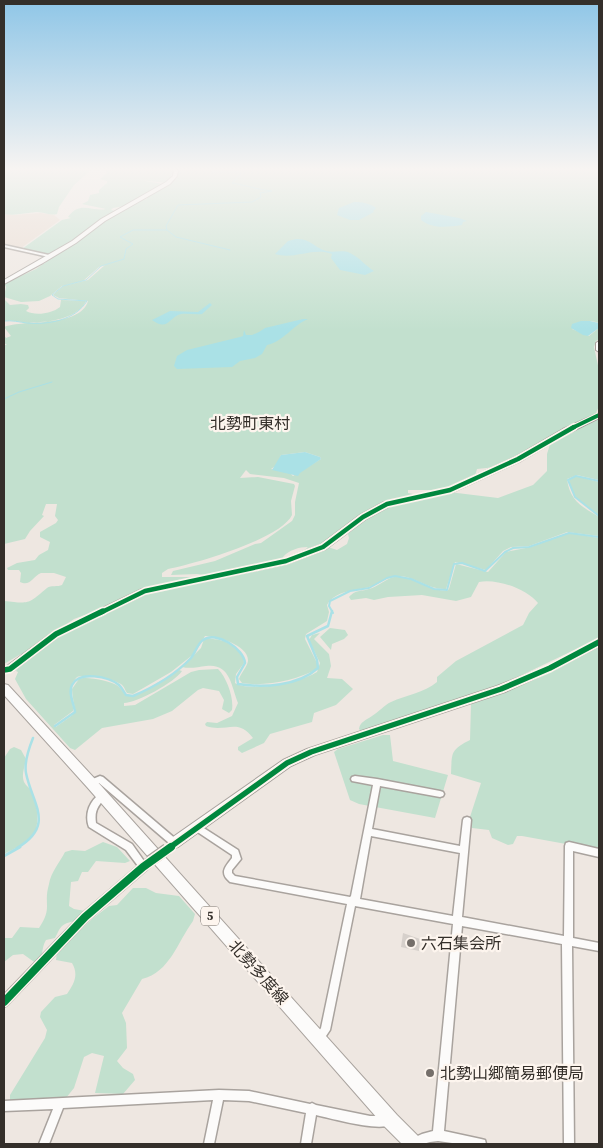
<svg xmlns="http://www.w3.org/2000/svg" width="603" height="1148" font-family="'Source Serif 4','Noto Sans JP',serif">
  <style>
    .built { fill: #e9dbd0 }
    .green { fill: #c2e0ce; fill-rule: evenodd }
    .water { fill: #aae1e6 }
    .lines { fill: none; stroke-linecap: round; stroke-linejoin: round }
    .stream-far3 { stroke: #aae1e6; stroke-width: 1 }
    .stream-far2 { stroke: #aae1e6; stroke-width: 2 }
    .stream-far1 { stroke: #aae1e6; stroke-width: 2.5 }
    .stream { stroke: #aae1e6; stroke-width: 3 }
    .building { fill: #d6d0cb }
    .street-casing { stroke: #a9a39e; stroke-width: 3 }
    .secondary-casing { stroke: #a9a39e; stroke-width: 2 }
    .primary-casing { stroke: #a9a39e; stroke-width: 2 }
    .street { fill: #fcfbfa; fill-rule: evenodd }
    .secondary { fill: #fcfbfa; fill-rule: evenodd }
    .primary { fill: #fcfbfa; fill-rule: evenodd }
    .street-bridge-casing { stroke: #a9a39e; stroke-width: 12; stroke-linecap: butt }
    .street-bridge { stroke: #fcfbfa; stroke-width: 9 }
    .cycleway-far3-casing { stroke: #fdf5ee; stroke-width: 6 }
    .cycleway-far2-casing { stroke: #fdf5ee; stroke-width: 8 }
    .cycleway-far1-casing { stroke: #fdf5ee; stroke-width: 9 }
    .cycleway-casing { stroke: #fdf5ee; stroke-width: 11 }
    .cycleway-far3 { stroke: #00873e; stroke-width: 4 }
    .cycleway-far2 { stroke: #00873e; stroke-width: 4.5 }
    .cycleway-far1 { stroke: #00873e; stroke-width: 5.5 }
    .cycleway { stroke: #00873e; stroke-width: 8 }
    .poi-dot { fill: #756f6a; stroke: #fdf5ee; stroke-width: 2 }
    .labels { text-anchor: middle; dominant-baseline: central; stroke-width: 4.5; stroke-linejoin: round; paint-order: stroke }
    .shield { fill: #fdf5ee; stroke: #706a65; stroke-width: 1 }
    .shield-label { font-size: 12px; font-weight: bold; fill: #342f2a }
    .quarter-label { font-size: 16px; fill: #342f2a; stroke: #fdf5ee }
    .near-poi-label { font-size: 16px; fill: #342f2a; stroke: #fdf5ee; text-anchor: start }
    .near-street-label { font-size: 16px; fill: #342f2a; stroke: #fdf5ee }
  </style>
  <rect width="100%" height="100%" fill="#eee7e1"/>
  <path class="built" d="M41 213 54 215 60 220 21 248 4 245V214L13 215Z"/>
  <path class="green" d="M4 170H91L74 185 59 207 57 214C50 216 44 212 37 212 25 213 15 216 4 214Z
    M106 170H174V171L167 183 140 180 163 184 124 206 113 208 111 210 115 211 72 242 50 254 22 249 62 220 71 218 68 217C80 200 92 212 106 209L82 204 88 201 90 195 99 193V190L107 183V181L100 179 106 174Z
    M178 170 224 171 214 170H599V323C587 319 581 321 572 329L589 336 599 328V339L596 341 594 347 599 370V406L596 413 517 457 496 467 477 469 475 476 441 490H408V493L418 495 386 502 323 544 301 553 308 547C299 547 289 550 283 557L284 559 206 575 197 574 171 575 173 571 215 561 255 544 261 543 292 521 295 515V502L299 483 284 478 250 474 246 470 240 478 258 477 294 484 295 486 291 501 292 515C281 539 194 564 168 569L162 573V577H196L166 583 133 593 101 609 74 619 22 655 21 654 4 664V601C30 604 28 604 47 588 51 585 58 587 62 585L66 577 54 573H41C32 577 30 587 20 582L21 573 19 570H8L7 568 17 563 35 560 39 555 48 550 50 542 40 537V532L56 523 58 520 55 516 57 504H46L42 515 44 516 30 531 25 539 4 544V345H7L4 343V335L6 338 11 336 4 327C24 319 80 328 88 301L59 298 53 295 63 286 88 280 105 265 99 267 83 281 62 286 50 296 39 301 21 302 4 297 6 287 4 284 36 269 121 210C132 208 137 200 147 199V196L174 180ZM305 452 320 457 321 459 293 476 290 473 271 469 277 465 281 455Z
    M4 299 10 305 21 304 28 305 29 308 26 311C35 316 51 314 60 307L61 300 86 301C79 318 47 323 30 323 21 323 14 319 4 321Z
    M599 417V480L577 475 567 479C570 501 581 506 599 517V536L567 532 529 546 511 547 503 551 486 570 455 562 446 589C430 590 417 578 401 576 387 575 381 584 369 587 354 591 336 590 327 605L329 612 327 621 306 634 305 639 317 663V669C297 680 265 687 242 683L239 679C241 673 247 667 248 661 249 645 216 636 205 636L195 653 171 672 133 694 127 693C125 691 125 688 123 686 117 679 86 674 77 677 65 690 74 697 73 711L54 725 56 727C83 708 74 717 72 689L79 679C86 676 111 681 118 686 125 693 126 699 137 695L179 670 182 671C175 682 137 703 124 703V706L135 705 191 672 199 670 218 669C227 678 234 698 232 710L229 713 222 709 224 700 219 691 203 688 198 690 172 711 153 719 102 728 75 750 70 748 26 699 15 679 18 672 16 671 18 668 59 636 85 622 95 619 110 609 148 593 287 563 328 547 337 550 347 544 349 538 348 534 367 518 390 504 449 492 498 498 533 485 547 471V454L550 444 566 434 573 433V430Z
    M576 476 599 482V515C585 505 571 499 569 480Z
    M569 533 599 538V638L497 687 362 732 359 729C360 722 366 720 372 716 379 712 384 705 391 702 406 695 424 693 437 682V677L456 661 523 625 529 613 538 603C527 589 496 578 479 582L471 597 456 601 422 595 388 597 374 600 366 598 351 600 349 597C357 589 359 592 369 589 378 587 385 579 394 577 412 575 429 591 447 591L449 589 456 564 488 572 506 552 531 547Z
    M330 628 345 630 348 635 344 639 332 644 331 650 320 637Z
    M320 633 314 639 329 654 331 666 327 678 342 679 353 689 336 705 314 713 312 722 270 734 264 743 242 753 238 750V747L253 738C238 717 226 733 206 726L205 724 207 722 217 723 232 716 238 703C231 685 230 663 206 666 198 667 190 669 182 667L201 648 204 639C219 637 243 645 244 663L236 674 235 683C250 693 302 682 317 672L320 663 309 640 312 635Z
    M599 646V850L522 836H517L513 844 508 845 492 838 489 830 472 828 469 820 481 783 451 774C452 753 450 750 470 740L471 704 552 670Z
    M383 735H390L393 761 448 775 435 818 359 804 350 800 334 752 338 749Z
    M14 747 21 750 26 759C25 766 21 775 24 782 26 786 30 788 32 791 37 802 40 824 34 834 28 844 13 849 4 854V758L10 749Z
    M103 842 117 847 130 861 125 863 96 861 88 872H82L78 881 71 882 69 906 74 909 85 911C82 922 74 920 65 924 59 927 58 933 55 938L46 940C41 948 44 956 37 964L23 954 13 955 4 962V938H12L20 927 39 928C53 907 43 905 49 884 51 872 60 862 65 852L72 850 85 851Z
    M133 888H146L156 893 179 896 195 914 193 921C177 943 170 972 142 979L122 1013 126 1023 127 1048 117 1061 123 1068 133 1074 135 1080 123 1094 95 1093 104 1056 92 1053 84 1057 74 1088 66 1098 10 1101V1095L45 1038 47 1030 40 1017 41 1012 55 997 67 994C74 984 79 975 72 963L56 960 57 952 92 919 109 906 117 905Z"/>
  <path class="water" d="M354 202C362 202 369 203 376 208L373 211 374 212 359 220H350L337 215 339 208Z
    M426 212 459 218 467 221 463 222 462 225C447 227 433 229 421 220V216Z
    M296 239C310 239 312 245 323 250 332 254 342 249 350 253 360 258 366 266 374 271L365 275 340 270 331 258 332 254C313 247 295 260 275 254L288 241Z
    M210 303 212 305 202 314C195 315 188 313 181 314 169 317 168 332 152 320L170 311 198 312Z
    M303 319H308C293 325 283 342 267 345L262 354 255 358 240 361 232 367 177 369 174 366 177 356 187 350 240 337 243 336 244 330 246 335H252L259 332 265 328Z
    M581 321H590L599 323V328L588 336 583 335 571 328 572 324Z
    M305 452 320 457 321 459 300 473 298 476 272 470 281 455Z"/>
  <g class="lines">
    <path class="stream-far3" d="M167 230 176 237 230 250
      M4 321C12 320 19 322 27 323 49 325 75 320 87 301L58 299 52 295 63 286 86 280 101 266 124 259 126 249 133 244 120 237 133 230H167L166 226 178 205 252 202 261 197 260 193 272 191C258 190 246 185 232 183L241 174 240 172H214L210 170
      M4 399 19 392 52 382"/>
    <path class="stream-far2" d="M599 481 576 476 568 480 575 497 599 516
      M333 613 329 606 330 601 350 591 369 588 387 578 395 576 411 579 434 589 447 590 454 564 462 563 485 571 505 552 513 548 529 547 569 533 599 537"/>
    <path class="stream-far1" d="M55 726 75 712C74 704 68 693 72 685 79 670 109 677 119 685 122 688 124 692 126 695L133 696C154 687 175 675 191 658 195 653 198 643 203 640 216 630 244 649 245 663L237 677 238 684C264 688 298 686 318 668L317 660 307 636 328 626 332 611
      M17 848C56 825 32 804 26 773 24 762 29 748 33 738"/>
    <path class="stream" d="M4 856 20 847"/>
  </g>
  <path class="building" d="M403 933 420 939 419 951 401 947Z"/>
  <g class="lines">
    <defs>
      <path id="street" d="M4 245 49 255 51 256 49 257 4 247Z
        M100 776 103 777 177 840 178 843 175 848 172 849 169 848 168 845 169 843 99 783 91 786 88 785 87 783 88 781Z
        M355 776 377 779 440 791 443 792 444 794 443 796 440 797 380 786 372 829 460 846 463 820 464 818 467 817 470 818 471 820 462 917 564 936 565 846 566 843 569 842 599 849V857L573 851V938L599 943V951L572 946 574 1144H564L562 944 462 926 444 1131 481 1139 485 1140 486 1144H459L438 1141 430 1142 423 1144H410L411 1139 422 1134 433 1131 453 924 355 906 330 1030 322 1042 319 1044 316 1042 314 1039 321 1028 347 904 230 882C219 873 225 867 232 858V855L193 829 192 827 193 825 196 824 199 825 238 850 241 859 232 870V873L235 876 350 897 351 896 373 785 352 781 351 779 352 777ZM371 836 460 853 453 916 360 899Z
        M102 793 105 794 106 796C99 806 94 809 96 823L132 844 144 861 150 857 153 858 154 861 153 864 88 920 7 1005 4 1007V995L82 914 138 866 126 850 89 827C84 814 90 799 102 793Z
        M219 1090 249 1091 310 1104 312 1103 316 1105 370 1116H387L391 1117 392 1121 391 1125C375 1131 334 1119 316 1115L311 1144H301L306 1113 249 1101 223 1100 214 1144H204L213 1100 63 1108 49 1144H39L53 1109 4 1111V1101Z"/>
      <path id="secondary" d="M174 170H178L177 176 170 184 105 221 76 243 43 263 4 284V280L72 241 101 219 166 182 173 176Z
        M599 341V352L596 350V343Z
        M599 413V418L569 433 521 461 453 492 390 506 366 519 326 549 286 564 147 593 59 636 13 671 4 673V667L7 666 53 632 142 589 284 559 320 545 360 515 384 502 448 488 515 457 563 429Z
        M599 639V646L553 670 505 692 315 755 291 766 178 847 174 848 170 847 168 843 170 839 283 760 307 749 497 686 547 666Z"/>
      <path id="primary" d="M4 684 8 685 95 779 397 1115 420 1138 422 1144H402L385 1127 87 787 4 695Z"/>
    </defs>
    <use href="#street" class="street-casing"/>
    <use href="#secondary" class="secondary-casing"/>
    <use href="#primary" class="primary-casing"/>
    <use href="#street" class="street"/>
    <use href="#secondary" class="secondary"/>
    <use href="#primary" class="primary"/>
    <defs>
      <path id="street-bridge" d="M150 861 167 849"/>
    </defs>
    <use href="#street-bridge" class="street-bridge-casing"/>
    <use href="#street-bridge" class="street-bridge"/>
    <defs>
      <path id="cycleway-far3" d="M572 428 599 415"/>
      <path id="cycleway-far2" d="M100 613 145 591 286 561 323 547 363 517 387 504 450 490 518 459 574 427"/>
      <path id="cycleway-far1" d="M4 670 10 669 56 634 103 611
        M169 848 287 763 311 752 501 689 550 668 599 642"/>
      <path id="cycleway" d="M4 1002 85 917 143 867 171 847"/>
    </defs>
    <use href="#cycleway-far3" class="cycleway-far3-casing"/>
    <use href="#cycleway-far2" class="cycleway-far2-casing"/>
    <use href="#cycleway-far1" class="cycleway-far1-casing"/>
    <use href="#cycleway" class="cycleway-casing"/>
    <use href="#cycleway-far3" class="cycleway-far3"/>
    <use href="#cycleway-far2" class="cycleway-far2"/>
    <use href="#cycleway-far1" class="cycleway-far1"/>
    <use href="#cycleway" class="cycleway"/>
  </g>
  <linearGradient id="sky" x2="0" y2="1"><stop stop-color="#8fc6e7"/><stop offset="0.51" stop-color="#f7f4f2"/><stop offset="1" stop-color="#f7f4f2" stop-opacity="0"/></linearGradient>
  <rect width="603" height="331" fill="url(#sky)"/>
  <g class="poi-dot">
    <circle cx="411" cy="943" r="5"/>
    <circle cx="430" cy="1073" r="5"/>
  </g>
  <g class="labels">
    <rect class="shield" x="201" y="906.5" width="18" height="19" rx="4"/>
    <g class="shield-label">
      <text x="210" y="916">5</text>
    </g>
    <g class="quarter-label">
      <text x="250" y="423">北勢町東村</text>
    </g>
    <g class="near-poi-label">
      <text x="421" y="943">六石集会所</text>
      <text x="440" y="1073">北勢山郷簡易郵便局</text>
    </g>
    <g class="near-street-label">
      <text transform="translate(259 972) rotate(48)">北勢多度線</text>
    </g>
  </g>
  <rect width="603" height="1148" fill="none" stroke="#342f2a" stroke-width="10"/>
</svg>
